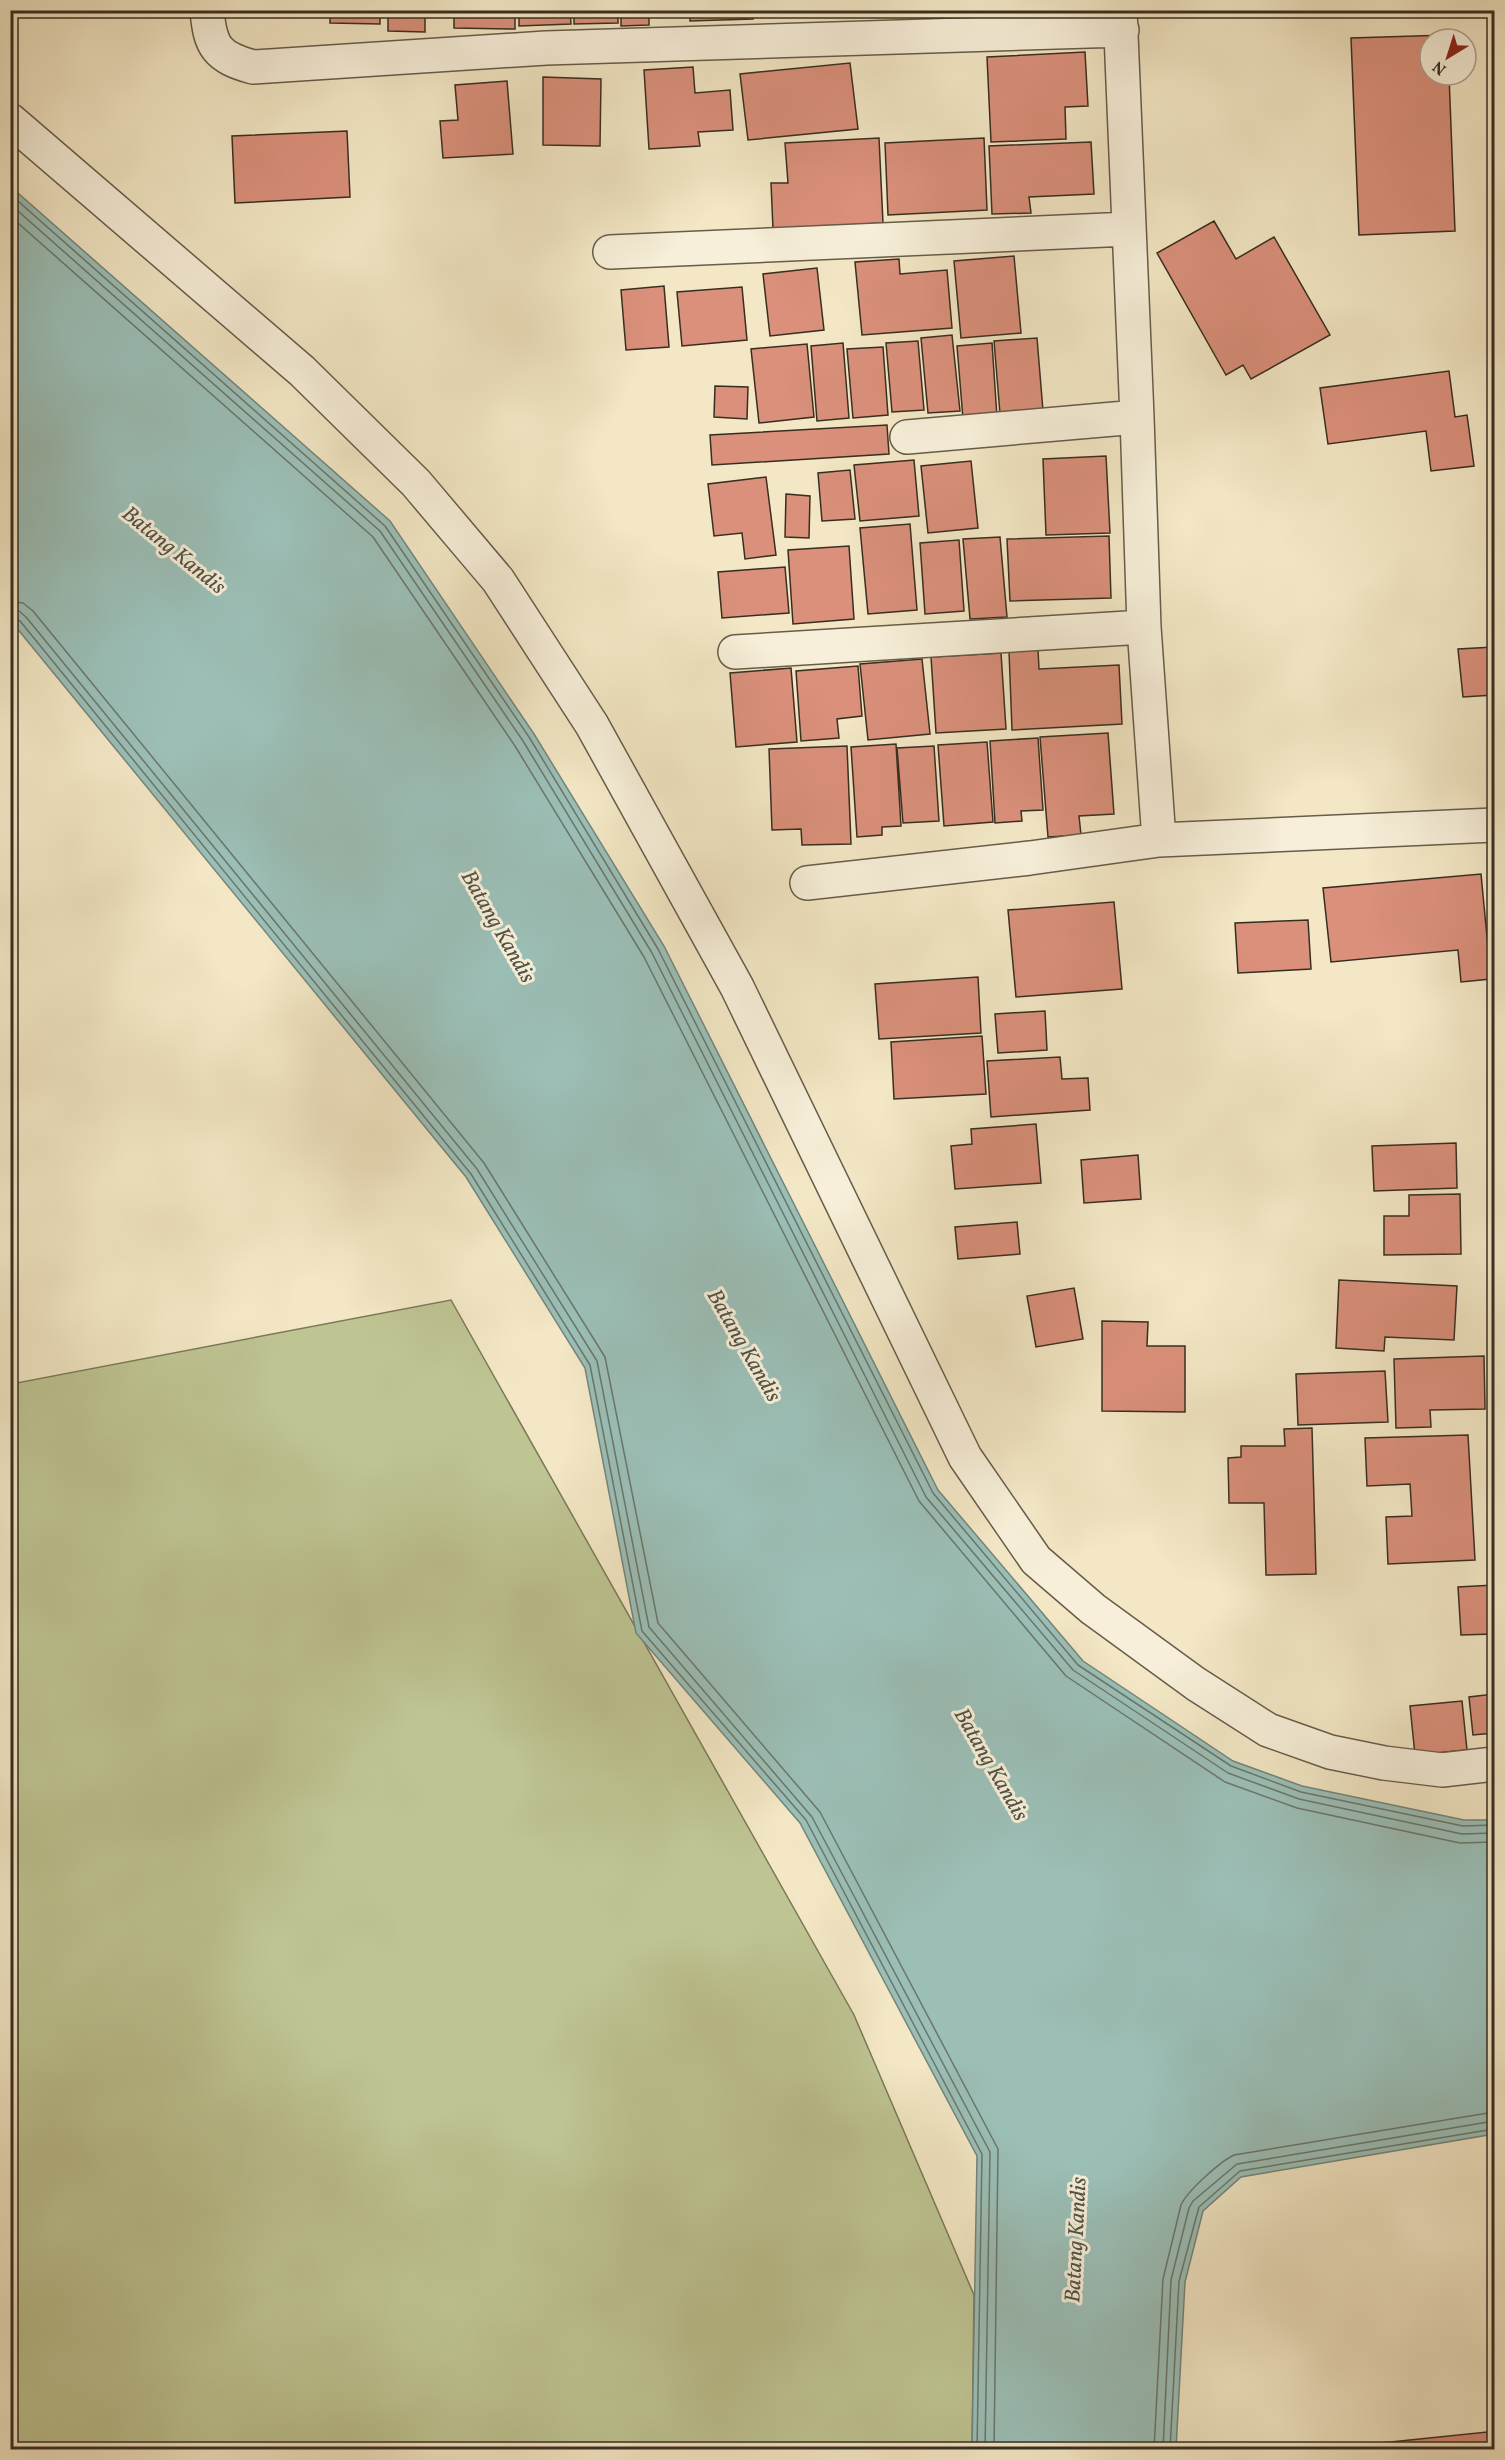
<svg xmlns="http://www.w3.org/2000/svg" width="1505" height="2460" font-family="Vollkorn,serif">
  <style>
    .green { fill: #bec492; stroke: #7b7959; stroke-width: 1.5 }
    .water { fill: #9bbfb7; stroke: #73857b; stroke-width: 1.5 }
    .lines { fill: none; stroke-linecap: round; stroke-linejoin: round }
    .shore { stroke: #6a766c; stroke-width: 1.5 }
    .building { fill: #da907b; stroke: #382e20; stroke-width: 1.5 }
    .minor-casing { stroke: #675c49; stroke-width: 36 }
    .minor { stroke: #f7efd9; stroke-width: 33 }
    .labels { text-anchor: middle; dominant-baseline: central; stroke-width: 6; stroke-linejoin: round; paint-order: stroke }
    .water-label { font-size: 22px; font-style: italic; fill: #515246; stroke: #f7efd9 }
  </style>
  <rect width="100%" height="100%" fill="#f3e7c5"/>
  <filter id="stains"><feTurbulence type="fractalNoise" baseFrequency=".00333" numOctaves="4"/><feColorMatrix values="0 0 0 0 .2 0 0 0 0 .09 0 0 0 0 .02 0 0 0 .5 -.17"/></filter>
  <radialGradient id="worn" r=".72"><stop offset=".6" stop-color="#630" stop-opacity="0"/><stop offset="1" stop-color="#630" stop-opacity=".3"/></radialGradient>
  <path class="green" d="M451 1300 854 2015 974 2295 972 2449 11 2450V1384Z"/>
  <path class="water" d="M10 186 390 521 534 734 664 946 938 1490 1083 1661 1233 1761 1302 1786 1464 1820H1494V2134L1241 2177 1203 2211 1185 2282 1176 2449H972L977 2156 800 1823 636 1633 585 1368 466 1177 11 621Z"/>
  <g class="lines">
    <path class="shore" d="M10 194 385 526 529 737 658 949 933 1493 1078 1665 1231 1766 1301 1792 1463 1826 1494 1825
      M10 204 380 531 523 741 652 953 926 1497 1073 1670 1228 1773 1299 1799 1462 1834 1494 1833
      M10 216 373 537 515 746 644 957 919 1501 1066 1676 1225 1782 1297 1808 1460 1843 1494 1842
      M10 601 23 603 33 611 484 1163 605 1357 658 1623 820 1812 998 2149 994 2450
      M10 610 19 611 26 617 477 1169 597 1361 649 1627 812 1817 990 2152 985 2450
      M10 617 20 621 471 1174 590 1365 642 1631 806 1820 982 2154 977 2450
      M1154 2450 1163 2279 1181 2205C1187 2191 1221 2161 1234 2155L1494 2112
      M1163 2450 1171 2280 1189 2208 1193 2201 1237 2164 1494 2121
      M1170 2450 1179 2281 1199 2207 1240 2171 1494 2129"/>
  </g>
  <path class="building" d="M330 10H380V24L330 23Z
    M388 10H425V32L388 31Z
    M454 10H515V29L454 28Z
    M519 10H570L571 24 519 26Z
    M574 10H618V23L574 24Z
    M621 10H649V25L621 26Z
    M690 10H753V19L690 21Z
    M765 10H881L882 13 765 16Z
    M1447 35 1448 39H1430V75H1449L1455 231 1359 235 1351 38Z
    M1085 52 1088 106 1065 107 1066 139 991 142 987 57Z
    M850 63 858 129 748 140 740 74Z
    M693 67 695 93 730 90 733 130 698 132 700 146 649 149 644 70Z
    M543 77 601 79 600 146 543 145Z
    M507 81 513 154 443 158 440 121 458 120 455 85Z
    M347 131 350 197 235 203 232 136Z
    M879 138 883 223 773 229 771 183H788L785 143Z
    M984 138 987 210 888 215 885 143Z
    M1091 142 1094 194 1029 197 1031 213 992 214 989 146Z
    M1214 221 1236 259 1274 237 1330 335 1251 379 1243 365 1226 375 1157 253Z
    M1014 256 1021 333 961 338 954 261Z
    M899 259 900 274 947 270 952 328 862 335 855 262Z
    M817 268 824 330 770 336 763 274Z
    M664 286 669 347 626 350 621 290Z
    M742 287 747 340 682 346 677 292Z
    M952 335 960 411 928 413 921 338Z
    M1037 338 1043 411 1000 414 994 341Z
    M918 341 924 410 892 412 886 343Z
    M843 343 849 418 817 421 811 346Z
    M992 343 997 417 963 419 957 346Z
    M807 344 814 417 759 423 751 349Z
    M883 347 888 415 853 418 847 349Z
    M1449 371 1455 417 1467 415 1474 466 1431 471 1426 431 1328 444 1320 388Z
    M715 386 748 387 747 419 714 417Z
    M887 425 889 454 712 465 710 435Z
    M1106 456 1110 533 1046 535 1043 459Z
    M914 460 919 516 860 521 854 465Z
    M971 461 978 528 928 533 921 466Z
    M850 470 855 519 822 521 818 473Z
    M766 477 776 555 745 559 742 533 714 536 708 484Z
    M786 494 810 496 809 538 785 537Z
    M910 524 917 610 868 614 860 528Z
    M1109 536 1111 598 1010 601 1007 539Z
    M1000 537 1007 617 970 619 963 539Z
    M959 540 964 611 925 614 920 543Z
    M849 546 854 619 793 624 788 550Z
    M785 567 789 613 722 618 718 572Z
    M1494 647V695L1463 697 1458 649Z
    M1038 649 1039 669 1119 665 1122 724 1012 730 1009 651Z
    M1001 653 1006 729 936 733 931 657Z
    M922 659 930 734 868 740 860 664Z
    M858 666 862 716 837 719 839 738 801 741 796 671Z
    M791 668 797 742 736 747 730 673Z
    M1108 733 1114 814 1079 816 1081 835 1048 837 1040 737Z
    M1038 738 1043 810 1021 811 1022 821 995 823 990 741Z
    M987 742 993 822 944 826 938 745Z
    M896 744 901 826 882 827V835L857 837 851 747Z
    M847 746 851 844 802 845 801 829 772 830 769 749Z
    M934 746 939 821 903 823 897 748Z
    M1481 874 1491 979 1461 982 1458 950 1331 962 1323 888Z
    M1114 902 1122 989 1016 997 1008 910Z
    M1308 920 1311 969 1238 973 1235 923Z
    M978 977 981 1033 879 1039 875 984Z
    M1045 1011 1047 1050 998 1053 995 1014Z
    M982 1036 986 1094 894 1099 891 1042Z
    M1060 1057 1062 1079 1088 1078 1090 1110 991 1117 987 1061Z
    M1036 1124 1041 1183 955 1189 951 1146 972 1144 971 1129Z
    M1456 1143 1457 1188 1374 1191 1372 1146Z
    M1138 1155 1141 1199 1084 1203 1081 1160Z
    M1460 1194 1461 1254 1384 1255V1216H1409V1195Z
    M1017 1222 1020 1254 958 1259 955 1227Z
    M1339 1280 1457 1286 1454 1340 1385 1337 1384 1351 1336 1348Z
    M1074 1288 1083 1339 1036 1347 1027 1296Z
    M1102 1321 1148 1322 1147 1346H1185V1412L1102 1411Z
    M1484 1356 1485 1409 1430 1410 1431 1427 1396 1428 1394 1359Z
    M1385 1371 1388 1422 1298 1425 1296 1374Z
    M1312 1428 1316 1574 1266 1575 1264 1503H1229L1228 1458 1241 1457V1446H1285L1284 1429Z
    M1468 1435 1475 1560 1388 1564 1386 1517 1412 1516 1410 1484 1367 1486 1365 1438Z
    M1494 1585V1634L1461 1635 1458 1587Z
    M1494 1694V1733L1473 1735 1469 1697Z
    M1462 1701 1467 1750 1415 1755 1410 1706Z
    M1487 2432 1489 2450H1352V2446Z"/>
  <g class="lines">
    <defs>
      <path id="minor" d="M207 10C210 47 217 57 253 67L546 48 1122 30
        M1120 10 1137 417 1144 627 1159 840
        M10 120 302 371 416 483 498 580 592 725 737 987 965 1457 1036 1560 1093 1609 1196 1684 1268 1730 1330 1752 1384 1763 1442 1770 1494 1764
        M610 252 1129 229
        M907 437 1137 417
        M735 652 1144 627
        M807 883 1030 858 1159 840 1494 825"/>
    </defs>
    <use href="#minor" class="minor-casing"/>
    <use href="#minor" class="minor"/>
  </g>
  <g class="labels">
    <g class="water-label">
      <text transform="translate(173 551) rotate(39)">Batang Kandis</text>
      <text transform="translate(497 927) rotate(60)">Batang Kandis</text>
      <text transform="translate(743 1346) rotate(60)">Batang Kandis</text>
      <text transform="translate(990 1765) rotate(60)">Batang Kandis</text>
      <text transform="translate(1077 2240) rotate(-87)">Batang Kandis</text>
    </g>
  </g>
  <rect width="1505" height="2460" fill="none" stroke="#f3e7c5" stroke-width="36"/>
  <rect x="12" y="12" width="1481" height="2436" fill="none" stroke="#382e20" stroke-width="3"/>
  <rect x="18" y="18" width="1469" height="2424" fill="none" stroke="#382e20" stroke-width="1.5"/>
  <g transform="translate(1448 57) rotate(218)"><circle r="28" fill="#f7efd9" stroke="#aba28f" stroke-width="1.5"/>
  <path d="M0-4.5L10 22L0 15L-10 22Z" fill="#8f2418"/>
  <text y="-9" font-size="16" font-weight="bold" text-anchor="middle" fill="#382e20">N</text>
  </g>
  <rect width="100%" height="100%" filter="url(#stains)"/>
  <rect width="100%" height="100%" fill="url(#worn)"/>
</svg>
